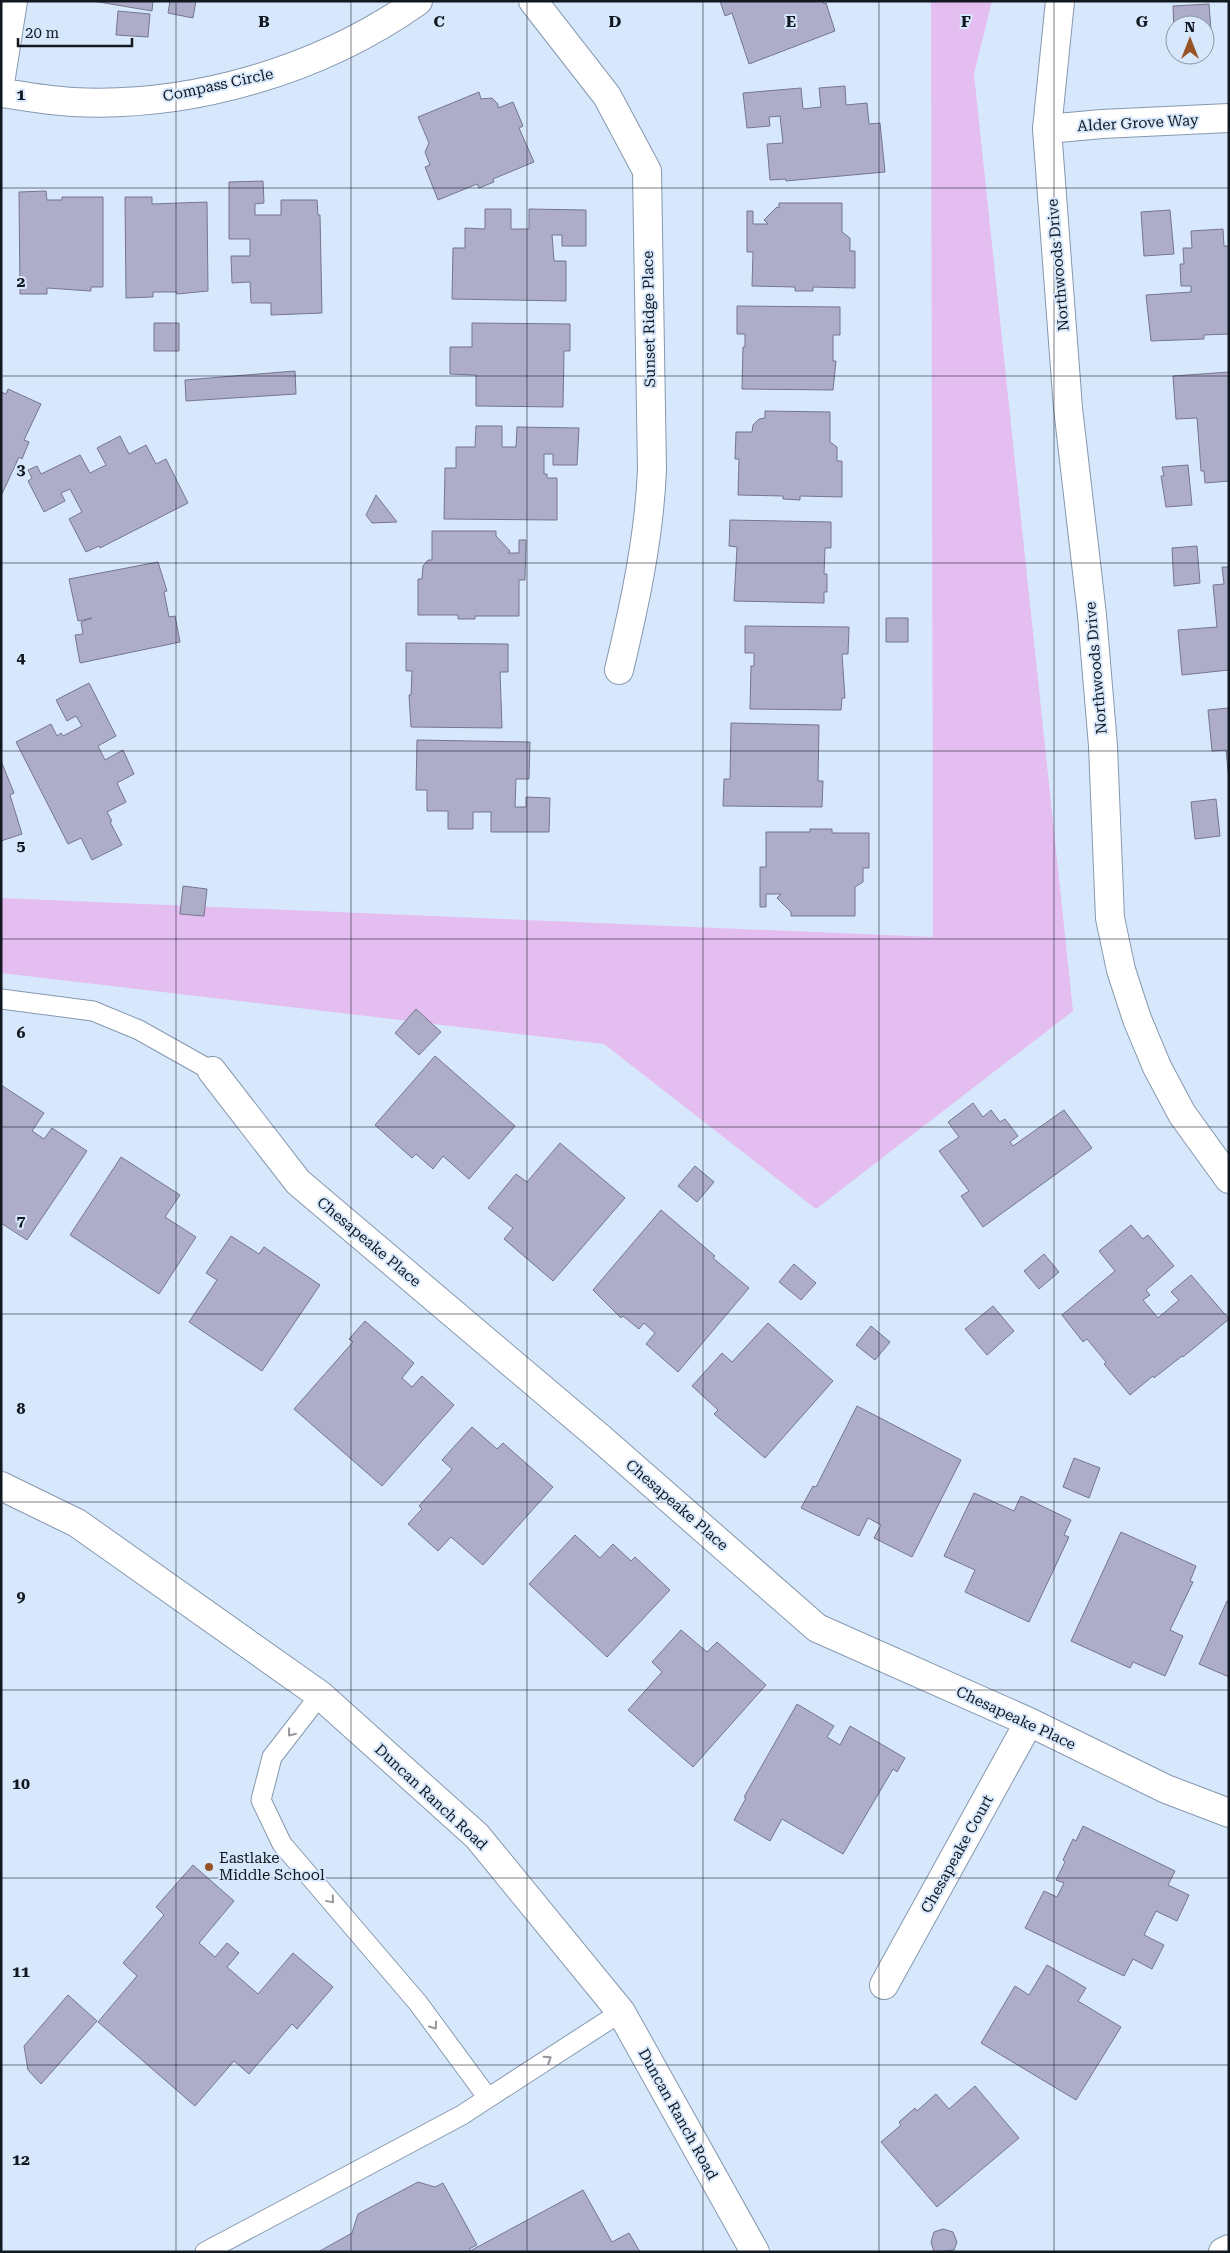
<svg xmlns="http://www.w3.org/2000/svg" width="1230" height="2253" font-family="'Roboto Serif',serif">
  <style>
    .green { fill: #e4bef0 }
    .building { fill: #aeadc9; stroke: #75758f }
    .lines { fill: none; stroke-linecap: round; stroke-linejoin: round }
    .service-casing { stroke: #8698af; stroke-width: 21 }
    .minor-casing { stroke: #8698af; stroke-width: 30 }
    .tertiary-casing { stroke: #8698af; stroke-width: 30 }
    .service { stroke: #fff; stroke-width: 19 }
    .minor { stroke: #fff; stroke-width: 28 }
    .tertiary { stroke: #fff; stroke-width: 28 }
    .oneway { stroke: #94979b }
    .grid { fill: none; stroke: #111820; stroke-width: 1; stroke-opacity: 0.55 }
    .poi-dot { fill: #975325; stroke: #d8e8fc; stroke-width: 2 }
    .labels { text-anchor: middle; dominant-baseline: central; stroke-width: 4; stroke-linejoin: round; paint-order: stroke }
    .street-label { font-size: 15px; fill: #111820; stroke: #d8e8fc }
    .poi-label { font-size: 15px; fill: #111820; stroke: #d8e8fc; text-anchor: start }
    .grid-label { font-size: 16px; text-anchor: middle; font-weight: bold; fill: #111820; stroke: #d8e8fc; stroke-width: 4; stroke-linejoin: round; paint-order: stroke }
  </style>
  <rect width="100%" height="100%" fill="#d8e8fc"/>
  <path class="green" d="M931 1H992L974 74 1073 1011 816 1209 604 1044 1 973V898L933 937Z"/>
  <path class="building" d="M93 1H153L152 11Z
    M170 1H196L193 18 168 13Z
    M720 1H823L824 4 826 3 835 31 749 64 732 13 725 16Z
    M1209 4 1211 30 1205 31V25H1175L1174 33 1173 6Z
    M118 11 150 14 148 37 116 35Z
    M845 86 846 105 867 103 869 124 880 123 885 172 786 181V179L770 180 767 144 783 143 780 116 769 117 770 126 747 128 743 93 801 88 803 109 821 107 819 88Z
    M479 92 481 99 492 98 498 104V108L513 102 523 126 519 128 534 162 493 179 494 182 479 188 477 184 438 200 425 167 430 165 425 152 429 143 418 117Z
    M263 181 264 203 255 204V215H281V200H317L318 215H320L322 313 271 315V303H251L250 282 232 283 231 256H250V239H229V182Z
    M46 191 47 200H62V197H103V287H91V291L47 288V294H20L19 192Z
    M125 197H152V204L207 202 208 291 177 294V292H153V297L126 298Z
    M779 203H842V232L850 238V251H855V288L813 287V291H795V287L752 286 753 252H747V211H753V224H768L764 220 777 207 779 208Z
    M485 209H511V229H529V209L586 210V246H562V235H552L554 261H566V301L452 299 453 248H465V228L485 229Z
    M1170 210 1174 254 1144 256 1141 212Z
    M1223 229 1224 246H1229V334L1204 335V339L1151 341 1146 295 1191 292V286H1181L1180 264H1184L1183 248H1192L1191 231Z
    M737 306 840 307V335H833V361H836L833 390 742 389 743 347H745V334H737Z
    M154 323H179V351H154Z
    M472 323 570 324V351H564L563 407 476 406V375L450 374V347H472Z
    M295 371 296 394 186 401 185 380Z
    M1229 372V481L1205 483 1204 471H1201L1197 418 1176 419 1173 376Z
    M8 389 41 404 24 440 29 442 22 459 19 457 1 496V392L6 394Z
    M765 411 830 412V442L837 447V461H842V497L800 496V500L783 499V496L738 495 739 459H735L736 432H752L753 425 759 419 765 418Z
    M476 426H502V447H516L517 427 579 428 577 465H553V454H544V474H547V478H557V520L444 519 445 468H456V447H475Z
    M120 436 129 454 146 445 156 464 166 459 188 503 100 548 99 546 86 552 69 519 82 512 70 489 61 493 65 501 44 512 28 481 32 478 28 470 37 466 41 474 80 455 90 473 106 465 97 448Z
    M1188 465 1192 505 1166 507 1161 476H1164L1162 467Z
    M376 495 397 522 372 523 366 515Z
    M730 520 831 522V548H825L824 574H827V592H824V603L734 601 737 547 729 546Z
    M432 531H496V536L510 551 508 553H519V540H526L525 580H519V616H475V619H458V615H418V579H422L423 566 428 560H432Z
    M1197 546 1200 583 1174 586 1172 548Z
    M158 562 167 591 164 592 169 617 175 616 180 642 80 663 75 635 83 634 81 622 92 618 78 621 69 579Z
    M1222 567H1229V670L1182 675 1178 630 1217 627 1213 585 1224 584Z
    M886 618H908V642H886Z
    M745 626 849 627 848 654H842L845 698H842L841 710 750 709 751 666H754V653H745Z
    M406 643 508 644V672H500L502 728 411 727 409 695H411L412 671H406Z
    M89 683 116 736 98 746 105 760 123 750 134 774 117 783 126 802 107 812 112 821 110 822 122 845 92 860 81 838 68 844 16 742 51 724 57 736 61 733 63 736 82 726 76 716 67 721 56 700Z
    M1229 708V781L1226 750 1212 751 1208 710Z
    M731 723 819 725 818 781H823L822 807 723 806 724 779H730Z
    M417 740 530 742 529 779H516L515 807H526V797L550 798 549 832H491V812H473V829H448V811H427V790H416Z
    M1 761 14 793 10 795 22 834 1 841Z
    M1216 799 1220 836 1195 839 1191 802Z
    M810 829H832V833H869V868H863V882L855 887V916H791V912L777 898 781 894H766V907H760V867H766V832H810Z
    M183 886 207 889 204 916 180 914Z
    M416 1009 441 1032 419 1055 395 1033Z
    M435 1056 515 1126 469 1179 443 1156 433 1169 416 1154 412 1158 375 1125Z
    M1 1085 44 1113 32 1131 44 1139 52 1128 87 1151 27 1240 1 1223Z
    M973 1103 983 1117 991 1110 1000 1122 1005 1119 1018 1136 1010 1142 1013 1146 1064 1110 1092 1148 983 1227 961 1196 969 1191 939 1151 959 1137 948 1122Z
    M560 1143 625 1198 553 1281 504 1239 513 1228 488 1208 516 1174 527 1182Z
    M121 1157 180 1195 165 1217 196 1237 159 1294 70 1235Z
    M695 1166 714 1182 697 1202 678 1186Z
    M661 1210 715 1256 713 1258 749 1288 678 1372 646 1344 655 1333 644 1323 639 1329 623 1316 621 1318 593 1290Z
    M1131 1225 1143 1239 1148 1235 1174 1266 1146 1290 1150 1295 1143 1300 1158 1318 1179 1300 1171 1292 1191 1275 1229 1319 1183 1357 1182 1356 1154 1378 1153 1376 1130 1395 1104 1364 1106 1362 1087 1339 1083 1342 1062 1315 1115 1271 1099 1251Z
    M231 1236 259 1254 264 1247 320 1285 262 1371 189 1322 217 1280 206 1273Z
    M1044 1254 1059 1272 1039 1289 1024 1271Z
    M794 1264 816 1283 801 1300 779 1282Z
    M993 1306 1014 1331 987 1355 965 1329Z
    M365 1321 414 1363 402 1378 412 1387 422 1376 454 1405 382 1486 294 1409 353 1342 349 1339Z
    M768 1323 833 1381 765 1458 714 1414 718 1410 692 1386 722 1353 732 1362Z
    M871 1326 890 1342 875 1360 856 1345Z
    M857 1406 961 1460 912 1557 874 1538 881 1525 868 1518 859 1536 801 1508 813 1486 816 1487Z
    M472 1427 497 1449 503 1443 553 1487 483 1565 451 1537 438 1551 408 1524 422 1509 419 1506 452 1469 442 1460Z
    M1074 1458 1100 1468 1089 1498 1063 1487Z
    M974 1493 1014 1511 1021 1496 1071 1520 1064 1535 1069 1537 1029 1622 965 1592 975 1570 944 1556Z
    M1121 1532 1196 1566 1190 1581 1193 1582 1170 1630 1183 1636 1165 1676 1133 1662 1130 1668 1071 1641Z
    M575 1535 600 1558 613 1544 631 1561 635 1557 670 1590 607 1657 529 1584Z
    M1227 1601H1229V1677L1199 1664Z
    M681 1630 707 1652 717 1642 766 1685 693 1767 628 1710 662 1672 652 1662Z
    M797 1704 834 1726 827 1737 840 1745 850 1726 905 1758 897 1772 893 1769 843 1854 782 1819 770 1841 734 1820 746 1798 744 1797Z
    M1083 1826 1175 1871 1168 1885 1189 1895 1177 1921 1156 1911 1144 1935 1164 1945 1152 1969 1133 1959 1124 1976 1025 1928 1044 1891 1057 1897 1064 1883 1056 1880 1065 1862 1063 1860 1073 1839 1076 1841Z
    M193 1865 234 1901 199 1943 215 1957 227 1943 239 1953 227 1967 258 1994 293 1953 333 1987 297 2029 292 2024 249 2074 234 2061 195 2106 98 2022 137 1976 123 1963 164 1915 156 1907Z
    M1047 1965 1086 1988 1078 2001 1121 2027 1076 2100 981 2043 1015 1986 1029 1995Z
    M68 1995 97 2021 41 2084 28 2070 24 2046Z
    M975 2086 1019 2138 937 2207 881 2142 901 2125 899 2122 915 2108 917 2111 936 2094 949 2109Z
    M418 2182 435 2187 443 2183 477 2245 469 2249 470 2251 583 2190 612 2242 629 2233 640 2252H318L352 2233 358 2214Z
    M943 2229 953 2232 957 2242 954 2250 934 2252 931 2242 934 2232Z"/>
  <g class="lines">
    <defs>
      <path id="service" d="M1 999 93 1011 139 1030 212 1071
        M320 1695 272 1757 261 1800 282 1844 418 2003 488 2098 621 2012
        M205 2252 462 2115 488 2098"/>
      <path id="minor" d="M533 1 607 96 647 171 652 470C649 538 635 603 619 670
        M1 77 13 1
        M1 93C25 96 49 101 73 102 192 108 321 70 418 1
        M1229 118 1102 124 1047 129 1068 408 1092 615 1103 746 1110 918 1121 970 1137 1019 1157 1067 1182 1114 1229 1179
        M212 1071 298 1182 599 1437 817 1628 1029 1722 1166 1789 1229 1813
        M884 1985 1029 1722"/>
      <path id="tertiary" d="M1047 129 1060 1
        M1 1486 77 1523 320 1695 477 1836 621 2012 755 2252
        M1223 2252 1229 2249"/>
    </defs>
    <use href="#service" class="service-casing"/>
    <use href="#minor" class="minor-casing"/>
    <use href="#tertiary" class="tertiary-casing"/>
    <use href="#service" class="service"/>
    <use href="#minor" class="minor"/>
    <use href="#tertiary" class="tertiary"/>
  </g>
  <defs><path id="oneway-chevron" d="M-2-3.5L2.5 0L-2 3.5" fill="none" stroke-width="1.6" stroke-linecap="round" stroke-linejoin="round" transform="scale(1.25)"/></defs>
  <g class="oneway">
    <use href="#oneway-chevron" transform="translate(291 1733) rotate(128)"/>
    <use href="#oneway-chevron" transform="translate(331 1900) rotate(50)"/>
    <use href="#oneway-chevron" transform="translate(434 2026) rotate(54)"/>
    <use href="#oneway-chevron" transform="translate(548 2059) rotate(-33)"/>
  </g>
  <path class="grid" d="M176 1V2252M351 1V2252M527 1V2252M703 1V2252M879 1V2252M1054 1V2252M1 188H1229M1 376H1229M1 563H1229M1 751H1229M1 939H1229M1 1127H1229M1 1314H1229M1 1502H1229M1 1690H1229M1 1878H1229M1 2065H1229"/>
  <circle class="poi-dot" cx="209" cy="1867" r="5"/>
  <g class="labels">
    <g class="street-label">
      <text transform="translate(218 85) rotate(-12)">Compass Circle</text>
      <text transform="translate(1138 123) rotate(-3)">Alder Grove Way</text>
      <text transform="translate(1058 265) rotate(-95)">Northwoods Drive</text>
      <text transform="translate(649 319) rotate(-91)">Sunset Ridge Place</text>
      <text transform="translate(1096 668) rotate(-95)">Northwoods Drive</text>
      <text transform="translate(369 1242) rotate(40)">Chesapeake Place</text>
      <text transform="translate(677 1505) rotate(41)">Chesapeake Place</text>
      <text transform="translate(1016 1718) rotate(25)">Chesapeake Place</text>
      <text transform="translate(431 1797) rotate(43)">Duncan Ranch Road</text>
      <text transform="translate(957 1854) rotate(-61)">Chesapeake Court</text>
      <text transform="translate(678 2114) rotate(61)">Duncan Ranch Road</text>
    </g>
    <g class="poi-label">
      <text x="219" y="1858">Eastlake<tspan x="219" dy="17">Middle School</tspan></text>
    </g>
  </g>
  <g class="grid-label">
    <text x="264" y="27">B</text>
    <text x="439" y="27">C</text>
    <text x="615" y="27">D</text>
    <text x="791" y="27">E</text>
    <text x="966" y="27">F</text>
    <text x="1142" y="27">G</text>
    <text x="21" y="100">1</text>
    <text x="21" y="287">2</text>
    <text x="21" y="475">3</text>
    <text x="21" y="663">4</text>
    <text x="21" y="851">5</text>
    <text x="21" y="1038">6</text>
    <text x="21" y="1226">7</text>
    <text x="21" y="1414">8</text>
    <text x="21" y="1602">9</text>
    <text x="21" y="1789">10</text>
    <text x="21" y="1977">11</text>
    <text x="21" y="2165">12</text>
  </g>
  <rect width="1230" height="2253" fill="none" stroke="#111820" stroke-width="5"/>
  <g transform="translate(1190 40)"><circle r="24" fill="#d8e8fc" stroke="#8895a4"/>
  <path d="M0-4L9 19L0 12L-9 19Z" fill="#975325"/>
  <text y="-8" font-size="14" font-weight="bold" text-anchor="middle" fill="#111820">N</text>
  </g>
  <path d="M18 38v8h114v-8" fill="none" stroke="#111820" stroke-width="2.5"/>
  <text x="25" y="38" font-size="15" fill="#111820" stroke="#d8e8fc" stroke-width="4" paint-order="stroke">20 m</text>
</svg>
